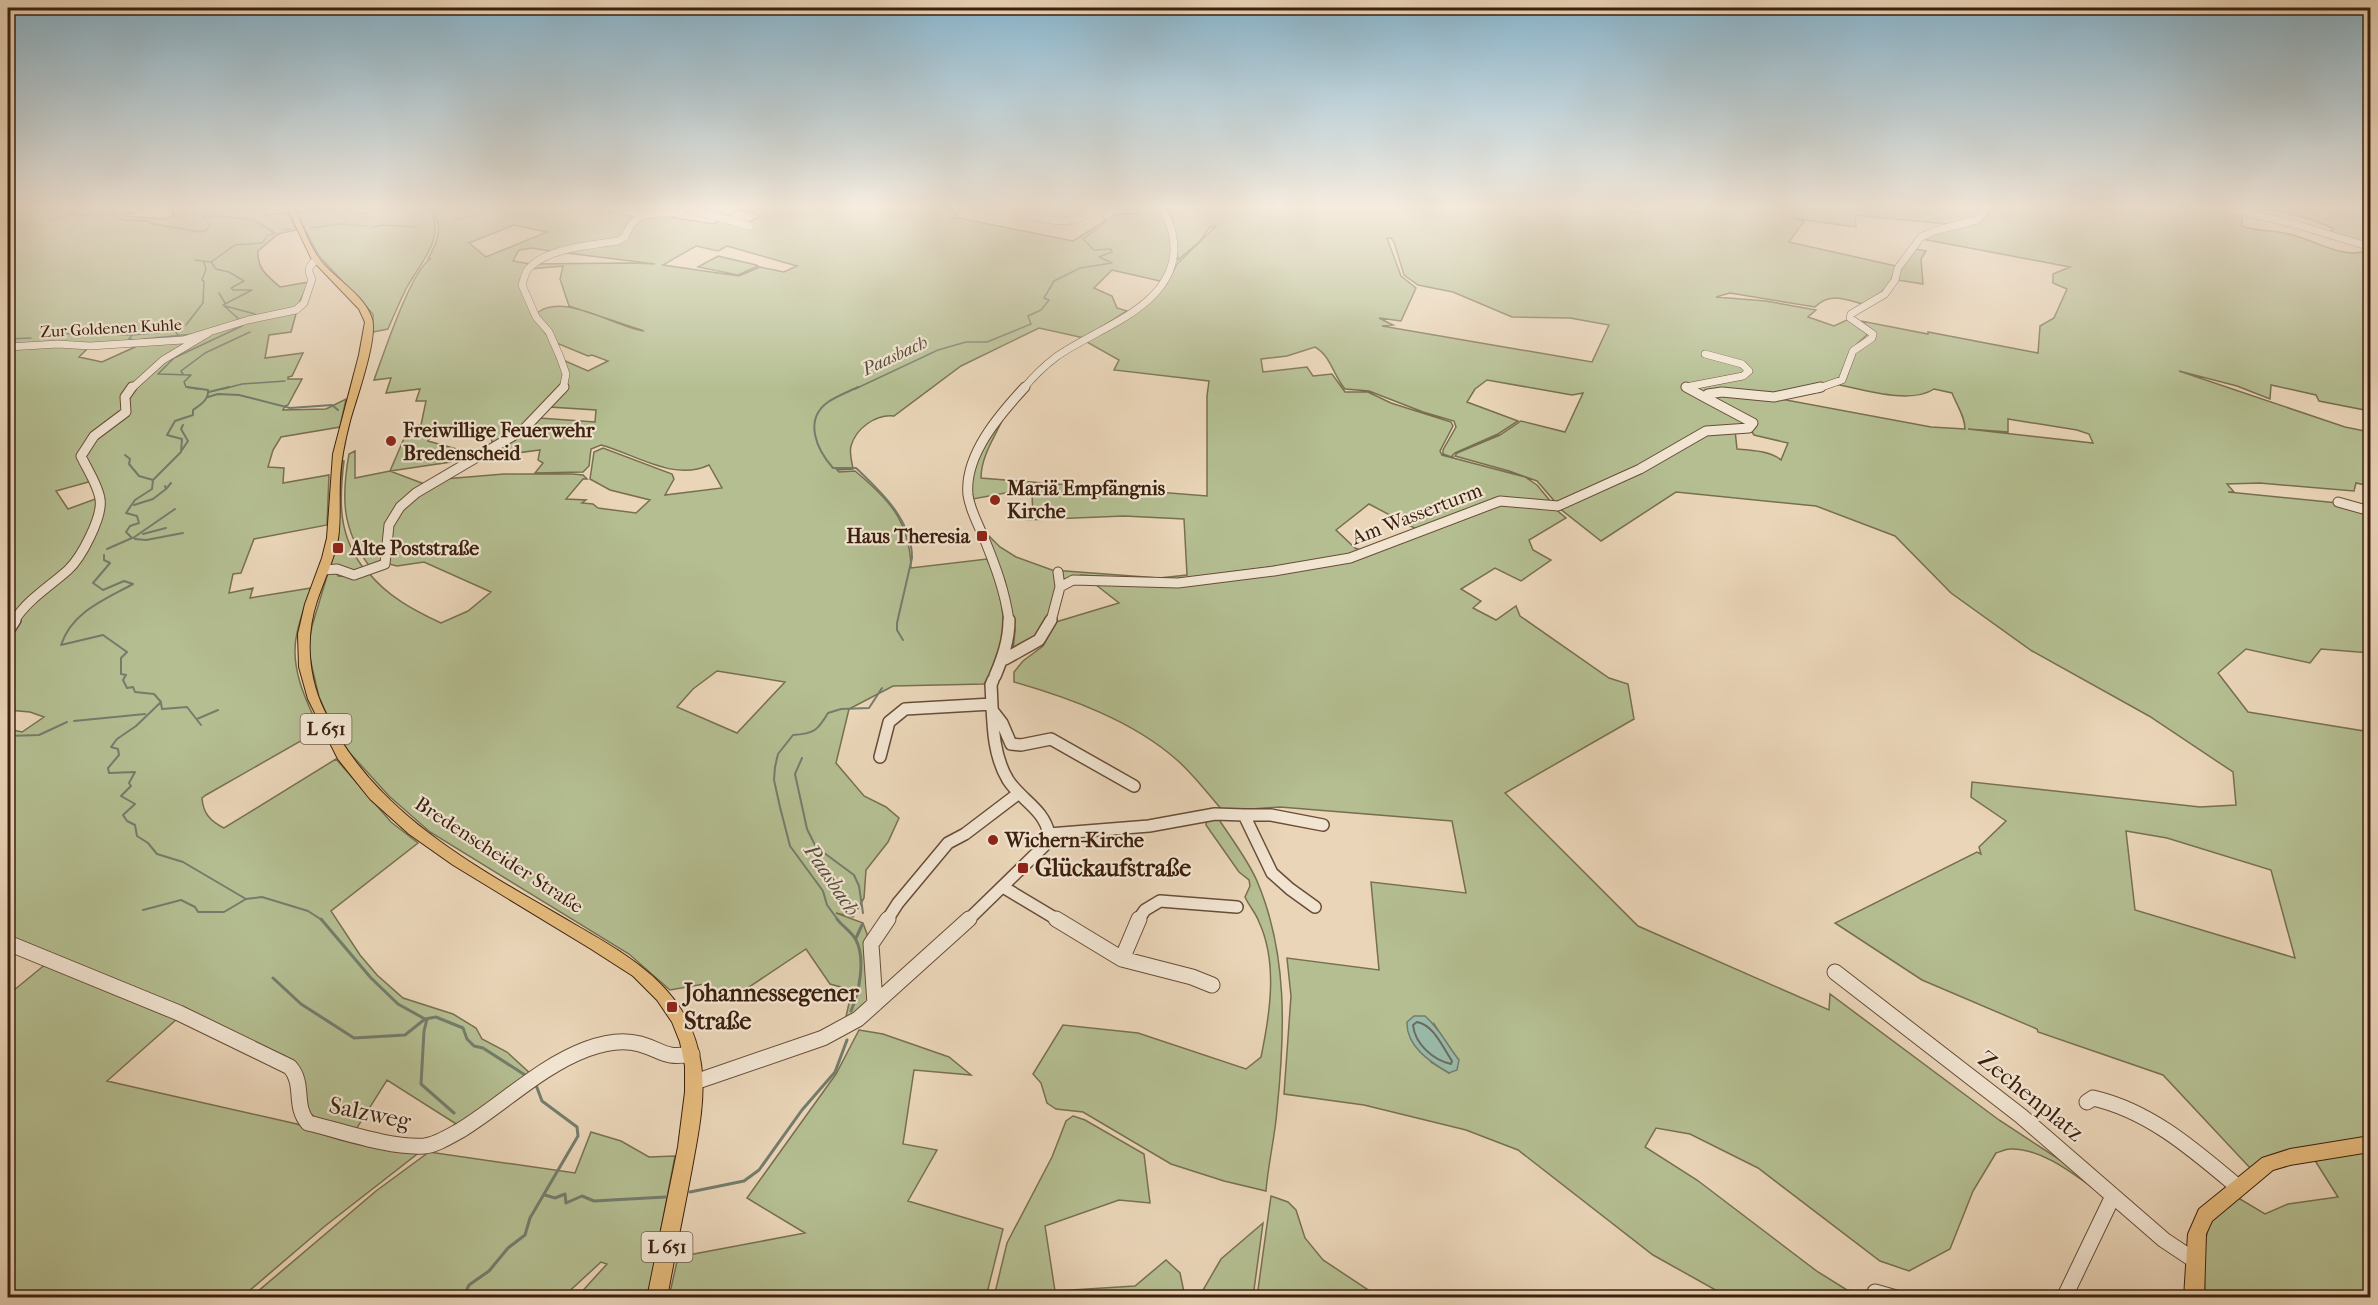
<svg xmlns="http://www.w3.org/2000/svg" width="2378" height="1305" font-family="'IM FELL French Canon',serif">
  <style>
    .green { fill: #b4be91; stroke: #786f50; stroke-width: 1.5; fill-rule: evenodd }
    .water { fill: #99b9aa; stroke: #747c6c; stroke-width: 1.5 }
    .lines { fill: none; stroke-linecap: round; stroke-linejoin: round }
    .shore { stroke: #6a6c5c; stroke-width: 2 }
    .stream-far2 { stroke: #747c6c; stroke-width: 1.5 }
    .stream-far1 { stroke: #747c6c; stroke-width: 2 }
    .stream { stroke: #747c6c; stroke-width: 3 }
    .minor-far3-casing { stroke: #684d38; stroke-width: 8 }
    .minor-far2-casing { stroke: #684d38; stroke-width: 11 }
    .minor-far1-casing { stroke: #684d38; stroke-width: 14 }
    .minor-casing { stroke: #684d38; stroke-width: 17 }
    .major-casing { stroke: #3c200e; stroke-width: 2 }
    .minor-far3 { stroke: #f1e4d1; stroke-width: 7 }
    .minor-far2 { stroke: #f1e4d1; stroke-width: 9 }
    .minor-far1 { stroke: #f1e4d1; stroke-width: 11 }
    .minor { stroke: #f1e4d1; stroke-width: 15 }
    .major { fill: #e5ba7c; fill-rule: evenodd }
    .poi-dot { fill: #8f2418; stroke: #f1e4d1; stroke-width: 2 }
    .labels { text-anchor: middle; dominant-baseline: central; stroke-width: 4.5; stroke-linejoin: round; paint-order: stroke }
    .far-street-label { font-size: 16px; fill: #3c200e; stroke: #f1e4d1 }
    .far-water-label { font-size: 18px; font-style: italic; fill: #584e3d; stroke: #f1e4d1 }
    .shield { fill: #f1e4d1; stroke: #725b48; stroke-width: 1.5 }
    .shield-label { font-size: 18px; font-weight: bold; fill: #3c200e }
    .poi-label { font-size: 20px; font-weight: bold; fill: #3c200e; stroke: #f1e4d1; text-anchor: start }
    .street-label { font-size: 20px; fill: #3c200e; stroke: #f1e4d1 }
    .water-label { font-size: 21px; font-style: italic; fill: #584e3d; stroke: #f1e4d1 }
    .near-poi-label { font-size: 24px; font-weight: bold; fill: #3c200e; stroke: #f1e4d1; text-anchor: start }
    .near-street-label { font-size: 24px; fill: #3c200e; stroke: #f1e4d1 }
  </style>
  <rect width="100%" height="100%" fill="#ead5b8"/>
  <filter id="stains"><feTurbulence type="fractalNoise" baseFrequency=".00333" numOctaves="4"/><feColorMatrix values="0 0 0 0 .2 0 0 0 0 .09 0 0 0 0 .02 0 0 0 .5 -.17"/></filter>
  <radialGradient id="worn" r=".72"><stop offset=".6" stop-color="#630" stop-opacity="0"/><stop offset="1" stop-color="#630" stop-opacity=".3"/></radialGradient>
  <path class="green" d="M8 207H151L124 216 163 219 174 216 172 207H263L266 215 289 213 296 230 278 234 258 251C257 270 269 277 280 287L309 282 299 303 291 332 269 335 265 358 303 353 292 376 288 377V379H302L288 405 285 406 283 410 326 409 346 399 340 427 281 437 273 450 268 467 284 468 283 483 329 475 327 525 254 539 241 573 233 574 229 593 253 588 250 598 311 588C306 603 300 618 297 633 289 667 306 701 320 730L206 795 202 798C203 813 210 821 224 828L336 759 391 822 418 843 331 911 360 955 377 975 403 998 453 1014 476 1028 482 1039 507 1052 533 1076 461 1127 387 1080 355 1131 321 1123 306 1109C305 1082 309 1073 285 1056L63 959 8 942V729L22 732 44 717 30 712 8 710V634L27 605 75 562 94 532 100 514 101 500 82 455 95 435 85 446 80 456 92 481 56 491 68 509 98 498C97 523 86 548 70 566 64 573 55 578 48 584 32 596 19 612 8 629ZM146 342 102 362 79 357 90 346 79 345Z
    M317 207H350L362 214 380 207H429C447 237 421 262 407 287 400 301 394 315 388 329L373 332V314L319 256 297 214Z
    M431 207H605L601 210 633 217 626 225 623 237 606 244 625 237C632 209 649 214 674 214L670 217 713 224 722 219 748 226 745 224 761 216 739 210 723 218 693 210 695 207H953L948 211 958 214 952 219 959 218 1073 241 1116 214H1137L1135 207H1158C1175 227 1176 259 1164 282L1112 270 1094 288 1112 296 1117 308 1127 311 1084 338 1039 328 961 366 894 416C876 414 856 428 851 446 849 452 852 462 853 469L837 470 839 472 855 471C890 500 910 522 911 568L987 559C1007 604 1011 641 984 684L893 686 849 709 836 763 864 796 886 807 899 818 888 842 866 870 864 898 853 917 836 913 863 923 867 934 872 1001 853 1021H845L852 990 830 984 806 949 731 999 704 984 670 990 629 954 430 832 389 796 349 752 334 730 319 697 308 650 312 626 328 573 336 572 338 576 354 577 368 572C387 596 413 610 441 623L468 611 491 592 424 562 397 566 389 564 388 535 398 511 414 496 444 479 504 474H573L583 475 587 479H583L566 499 586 500 582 503 593 504 598 508 636 513 650 500 610 490 590 479 594 452 603 448 672 474 674 479 665 495 722 488 709 465C674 482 635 454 601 445L591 449 589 466 583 472 535 473 543 463 538 460 540 450 478 458 515 436 539 418 595 422 596 410 550 407 567 383 563 360 588 371 608 361 592 355 588 356 554 342 549 329 537 313C564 292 615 327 644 331L569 306 560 279 563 266 528 269 533 264 630 263 655 264 559 252 602 244 556 252 532 248 519 250 513 261 530 264C498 296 574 346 562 386 559 395 548 404 541 411 527 426 512 437 493 446L491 437 483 432 453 424 432 435 428 441 460 450 451 462 390 471 409 427 421 425 426 401H416L420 389 386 393 391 378 374 380C384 353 410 273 430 259H428C438 241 444 226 431 207ZM514 225 547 232 486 257 469 243ZM696 246 718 251 727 246 797 266 784 272 760 267 739 276 663 265ZM717 671 785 682 737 733 677 707 693 689Z
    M1161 207H1592L1639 212V207H1988L1976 220 1956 225 1855 215 1856 227 1791 218 1804 221 1789 242 1896 266C1891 286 1881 295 1863 304 1844 299 1830 292 1815 307L1730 293 1716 297 1766 301 1816 310 1808 317 1834 326 1849 319 1869 333 1857 344 1840 379 1770 397 1931 427 1965 429C1965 416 1957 406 1952 393L1934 389C1910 405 1862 389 1835 384 1851 377 1848 366 1855 353 1858 347 1868 342 1874 338L1870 328 1861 321 1928 334V332L2038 353 2040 326 2054 318 2067 289 2053 283V274L2070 267 1922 239 1927 235 1980 221 1989 214 1987 212 1991 207H2221L2242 212V226C2259 232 2276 230 2293 235 2318 242 2345 260 2370 250V411L2319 401 2316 395 2271 385 2270 399 2237 386 2179 371 2345 427 2370 432V486L2356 483 2354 491 2260 483 2227 484 2234 492H2228L2338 503 2370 512V653L2321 649 2310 663 2246 649 2218 673 2248 712 2370 732V1140L2333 1146 2251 1169 2163 1075 2038 1032 2037 1029 1922 980 1835 923 1977 852 1981 854 1979 847 2006 821 1971 797 1972 782 2200 807 2236 805 2233 772 2149 716 2032 651 1951 593 1895 536 1816 506 1676 492 1601 541 1559 508 1717 429 1735 430 1737 449C1750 450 1771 451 1781 460L1788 443 1754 435 1747 424 1715 428 1640 467 1557 504 1537 481 1509 471 1455 456 1457 453 1500 435 1521 421 1565 432 1583 393 1572 395 1487 380 1475 389 1467 402 1518 421 1498 434 1455 453 1452 456 1454 458 1443 454V450L1456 427 1454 421 1423 412 1369 391 1345 389C1333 375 1331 356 1315 347L1287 356 1261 359 1263 372 1307 367 1313 376 1332 374 1345 392H1368L1391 403 1451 422 1453 426 1440 451 1442 455 1525 477 1537 485 1551 502 1517 500 1420 531 1369 504 1336 530 1355 548 1366 552 1354 556 1164 581 1081 575 1068 579 1037 641 1013 651 1015 630 1005 581 984 531 1000 547 1016 557 1052 570 1159 578 1187 575 1184 519 1124 516 1027 520 1033 514 1032 495 1016 491 973 499C965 472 988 440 1003 419 994 438 981 457 981 478L1207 496V396L1209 381 1114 370 1119 360 1085 341 1155 294 1166 285 1177 264 1216 226 1210 227 1200 241 1178 260 1172 217ZM1387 238H1391L1394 242 1404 275 1418 285 1453 292 1512 317 1570 318 1609 325 1592 362 1382 326 1393 325 1379 318 1401 321 1416 288 1401 276ZM2008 419 2077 430 2089 434 2093 443 1968 429 2008 432ZM2126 831 2167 838 2271 870 2295 958 2135 910Z
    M2228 207H2370V246L2331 234 2332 228 2312 220 2274 210 2247 212Z
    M1915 249 1926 251 1921 259 1923 284 1897 280 1900 269Z
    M718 256 756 265 758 266 738 275 698 267Z
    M355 451V478L390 471 427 485C405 499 377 532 382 560L370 567C342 530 341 499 349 454Z
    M342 461H344C339 502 338 536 365 570L353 573 331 564 336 548Z
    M1502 502 1554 508 1566 518 1529 540 1533 550 1551 560 1521 581 1495 568 1461 589 1481 601 1473 608 1496 620 1516 606 1520 616 1609 678 1628 684 1634 719 1505 793 1638 926 1829 1010 1830 994 1999 1120 2074 1169 2103 1195C2077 1177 2044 1148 2010 1149 2006 1149 2000 1152 1996 1153L1973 1191 1950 1249 1909 1271 1880 1261 1758 1168 1690 1134 1656 1128 1645 1147 1697 1180 1818 1272 1847 1290 1877 1297H1728L1653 1255 1518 1150 1466 1130 1364 1105 1284 1094 1291 996 1287 958 1379 970 1371 882 1466 893 1452 821 1280 807 1223 811C1208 794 1194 775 1177 760 1133 721 1070 698 1014 682V672L1023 661 1043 646 1056 622 1119 603 1091 581 1164 585 1346 561ZM1434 1024 1451 1050 1449 1073 1431 1062Z
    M1216 815C1230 837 1247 858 1257 881 1288 954 1285 1033 1277 1110 1275 1137 1268 1164 1266 1191L1224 1181 1171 1164 1083 1112 1056 1109 1047 1103 1041 1083 1033 1074 1063 1025 1138 1033 1246 1069 1261 1057C1270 1014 1278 963 1259 922 1256 913 1249 906 1245 897L1250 886 1249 880 1239 872 1206 825 1207 818Z
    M47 963 177 1019 107 1081 297 1124C334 1141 380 1152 421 1151L325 1226 242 1297 8 1298V995Z
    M859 1030 883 1034 949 1057 971 1075 914 1070 903 1144 937 1150 908 1201 1003 1229 986 1297H669L678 1257 805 1233 747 1198 836 1074Z
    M1073 1116 1085 1120 1144 1154 1150 1203 1119 1200 1045 1226 1055 1291 1135 1286 1166 1260 1180 1273 1185 1297H994L1007 1243 1052 1157 1066 1121Z
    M591 1132 621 1141 649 1157 675 1156 648 1297H577L607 1264 601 1262 563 1297 250 1298 376 1191 429 1152 575 1173Z
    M2370 1150V1297L2205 1298C2205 1273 2200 1238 2214 1216 2219 1209 2229 1202 2235 1196L2265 1214 2288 1204 2338 1197 2314 1159Z
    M1271 1196 1288 1202 1296 1210 1305 1238 1323 1260 1379 1297H1257Z
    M1263 1223 1253 1297H1199L1221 1259Z"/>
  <path class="water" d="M1414 1016H1425C1440 1029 1447 1045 1459 1060L1457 1070 1449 1073C1430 1062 1406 1046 1407 1022Z"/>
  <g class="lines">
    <path class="shore" d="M1417 1022C1434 1025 1443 1048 1452 1061L1451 1064C1433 1060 1415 1044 1413 1025Z"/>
    <path class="stream-far2" d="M74 207 78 214 85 216 97 213 117 216 124 220 150 221 149 223 200 232 207 230 210 224 203 217
      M206 210 212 207
      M203 216 222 207
      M203 217 218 216 253 220
      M50 220 76 214
      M456 220 502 207
      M372 227 383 225 417 227
      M310 228 341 224 367 226
      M284 230 290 229
      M195 260 211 262
      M219 293 225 303
      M225 306 255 314 256 317
      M240 320 223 305 252 290H233L231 288 244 281 229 272 216 269 211 262 235 245 262 243 268 235 275 233 255 221
      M186 325 203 303 204 281 202 280 206 269 204 262
      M132 335 175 331 178 335
      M44 336 77 333 132 335 129 339 135 340
      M8 339 31 338
      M143 339 194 334
      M183 374 181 371 205 353 250 332
      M198 389 186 387 184 382 191 375 158 374 174 358 242 326V323
      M223 389 242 384 285 381
      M855 389 938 350 966 342H987L1031 324 1028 316 1041 310 1049 300 1044 298 1054 281 1080 268 1112 263 1099 257 1112 252 1111 249 1094 250 1083 239 1106 222 1101 215 1109 207"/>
    <path class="stream-far1" d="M858 387C848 392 837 396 828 402 803 420 817 450 833 468H856C881 492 912 520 912 558L897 623V630L903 640
      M209 392 229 387
      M208 397 218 394 239 395 290 408 332 405 338 410
      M182 450 188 441 181 429 183 425
      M125 455 130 459 129 464 139 476 153 480
      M166 489 171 483
      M134 505 153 499 166 489 165 486
      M143 534 166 528
      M133 538 175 509
      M135 539 146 540 183 533
      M107 549 132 538 126 532 130 526 139 523 137 516 126 513 135 500 152 489 153 480 181 452 182 439 167 435 175 421 193 415V410C200 405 209 400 208 390L187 387
      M104 555V560L110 563 93 583 103 590 124 581 133 584C104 600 72 612 61 645L103 635 127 652 121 658V674L126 675 123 680 127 688 133 687 135 692 154 694 161 702 136 726 117 739 111 747 118 749 119 755 108 768 109 773 135 772 129 783 131 786 121 796 135 804 123 815 127 821 135 825 137 836 148 843 157 854 183 862 246 899 262 897 308 911 322 920
      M161 703 162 709 187 707 201 725
      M197 719 218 710
      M74 721 145 714
      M8 736 39 735 67 722
      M802 758 795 774 807 829 816 847 854 875 859 886 863 913
      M143 910 181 900 195 907 198 912H224L246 899
      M838 920 827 905 823 891 790 846 780 807 774 780 775 767 778 754 793 735C814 734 818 730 828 713L841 709 869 708 882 688"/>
    <path class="stream" d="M321 919 371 978 398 1004 425 1019 436 1017 463 1028 467 1039 474 1046 483 1048 525 1075
      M837 919C842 926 852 932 856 940 866 959 859 993 851 1011
      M856 938 862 925
      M273 978 301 1004 354 1038 405 1035 425 1019
      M427 1019 424 1031 421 1084 454 1113
      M690 1192 744 1181 759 1170 802 1110 835 1072 847 1040
      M545 1195 555 1198 565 1194 566 1203 582 1196 594 1201 665 1197
      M463 1298 469 1285 489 1271 508 1248 525 1235 530 1218 578 1136 577 1127 542 1101 536 1085"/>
    <defs>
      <path id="minor-far3" d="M1009 207C1037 218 1071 232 1095 207
        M2224 207 2298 225 2370 247
        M690 210 750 226
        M8 347 58 344 90 346 183 340 248 320 296 310 304 303 312 279C307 270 308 267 316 260
        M131 389 163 360 210 332
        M563 389 566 374 560 357 549 332 536 317 522 285C524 279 525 272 529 268 547 248 592 245 618 241L625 237C638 200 665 222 693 207
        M1023 389C1033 377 1044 366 1056 357 1096 328 1172 308 1174 250 1174 234 1170 220 1160 207
        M1689 389 1686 387 1743 376 1749 371 1742 364 1705 354
        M1816 389 1842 380 1853 351 1872 338 1873 334 1850 318 1851 314 1885 294 1895 280 1898 268 1921 237 1934 231 1977 220 1989 207"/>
      <path id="minor-far2" d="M1686 387 1708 399
        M2338 502 2370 511
        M323 570 337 569 354 575 385 564 389 525 400 507 416 493 523 430 564 387
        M1058 572 1060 587
        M14 621C28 599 49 587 68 570 81 558 103 517 100 499 98 485 87 469 81 456L94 436 126 412 125 397 132 387
        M1009 621C1005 591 995 565 984 538 978 524 970 510 968 495 964 455 1000 414 1025 387
        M1051 621 1060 587 1073 580 1178 583 1274 571 1350 558 1500 501 1558 506 1640 469 1706 431 1749 428 1753 423 1708 399V394L1722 392 1774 397 1821 387"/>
      <path id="minor-far1" d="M8 631 15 620
        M1005 659 1039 640 1051 620
        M995 676C1003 657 1009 640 1009 620
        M993 680 991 685C993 716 991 752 1008 780 1021 800 1044 809 1049 834
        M992 710 1002 723 1011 744 1021 745 1051 739 1134 786
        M880 757 889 722 905 709 992 704
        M1244 815H1271L1323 825
        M1049 834 1149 826 1215 814 1244 815 1272 873 1290 889 1315 907
        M1003 887 1058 920
        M887 920 898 903 948 843 965 834 1019 793
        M968 920 1044 846 1049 834
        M1138 920 1145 910 1160 901 1237 907"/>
      <path id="minor" d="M1056 919 1122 959 1192 977 1212 985
        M8 943 179 1013 290 1067C305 1084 293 1106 308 1123 343 1131 388 1148 424 1146 436 1145 450 1136 461 1130 503 1104 541 1066 587 1049 603 1043 623 1039 640 1044 664 1051 664 1059 692 1054
        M1122 959 1139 919
        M1835 972 2021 1116 2164 1240 2194 1260
        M875 1004 871 944 888 919
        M695 1082 823 1038 858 1019 969 919
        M2087 1102 2093 1098C2150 1111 2194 1150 2238 1187
        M1875 1292 1896 1298
        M2064 1298 2113 1196"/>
      <path id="major" d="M287 207H294C302 224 309 245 320 260 335 279 366 296 372 319 378 339 356 399 350 421 345 440 341 460 340 479 339 499 341 519 338 539 334 560 324 580 317 601 305 637 308 676 324 710 354 773 404 818 461 856 498 881 537 902 574 924 633 958 690 990 701 1064 706 1098 698 1135 692 1168 684 1211 675 1254 667 1298H647L678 1147 685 1092V1066L680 1042 672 1022 657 1000 633 976 591 949 453 865 409 834 370 799 338 759 308 699 299 667 298 634 305 604 322 558 327 538 333 454 359 355 365 322 359 309 312 260Z
        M2370 1136V1152L2290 1165 2273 1170 2212 1221 2206 1234 2204 1298H2184L2188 1234 2199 1209 2262 1158 2290 1149Z"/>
    </defs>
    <use href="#minor-far3" class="minor-far3-casing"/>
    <use href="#minor-far2" class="minor-far2-casing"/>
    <use href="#minor-far1" class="minor-far1-casing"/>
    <use href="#minor" class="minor-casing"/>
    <use href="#major" class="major-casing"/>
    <use href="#minor-far3" class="minor-far3"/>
    <use href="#minor-far2" class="minor-far2"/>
    <use href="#minor-far1" class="minor-far1"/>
    <use href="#minor" class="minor"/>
    <use href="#major" class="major"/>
  </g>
  <linearGradient id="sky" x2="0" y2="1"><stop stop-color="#88b6cf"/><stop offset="0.53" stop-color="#f6ecdf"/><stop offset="1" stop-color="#f6ecdf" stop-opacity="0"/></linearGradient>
  <rect width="2378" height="390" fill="url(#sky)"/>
  <g class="poi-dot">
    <circle cx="391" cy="441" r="6"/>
    <circle cx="995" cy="500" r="6"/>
    <rect x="976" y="530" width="12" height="12" rx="3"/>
    <rect x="332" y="542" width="12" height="12" rx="3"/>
    <circle cx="993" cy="840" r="6"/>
    <rect x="1017" y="862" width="12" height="12" rx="3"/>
    <rect x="666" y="1001" width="12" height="12" rx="3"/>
  </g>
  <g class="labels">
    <g class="far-street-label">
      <text transform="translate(111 328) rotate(-3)">Zur Goldenen Kuhle</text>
    </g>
    <g class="far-water-label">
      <text transform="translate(895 356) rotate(-25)">Paasbach</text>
    </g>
    <g class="shield">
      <rect x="300.5" y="714" width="51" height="30" rx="4.5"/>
      <rect x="641.5" y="1232" width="51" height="30" rx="4.5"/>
    </g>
    <g class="shield-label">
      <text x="326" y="729">L 651</text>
      <text x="667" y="1247">L 651</text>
    </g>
    <g class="poi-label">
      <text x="403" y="430">Freiwillige Feuerwehr<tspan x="403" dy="23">Bredenscheid</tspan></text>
      <text x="1007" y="488">Mariä Empfängnis<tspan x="1007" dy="23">Kirche</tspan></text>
      <text x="970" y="536" text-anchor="end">Haus Theresia</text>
      <text x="350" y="548">Alte Poststraße</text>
      <text x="1005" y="840">Wichern-Kirche</text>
    </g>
    <g class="street-label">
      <text transform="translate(1417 514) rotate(-21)">Am Wasserturm</text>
      <text transform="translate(499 855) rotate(33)">Bredenscheider Straße</text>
    </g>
    <g class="water-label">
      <text transform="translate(832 880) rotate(56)">Paasbach</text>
    </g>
    <g class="near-poi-label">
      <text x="1035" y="868">Glückaufstraße</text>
      <text x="684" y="993">Johannessegener<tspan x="684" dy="28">Straße</tspan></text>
    </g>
    <g class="near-street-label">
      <text transform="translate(2031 1096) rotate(39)">Zechenplatz</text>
      <text transform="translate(370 1113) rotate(12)">Salzweg</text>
    </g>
  </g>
  <rect width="2378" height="1305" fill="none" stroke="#ead5b8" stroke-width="30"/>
  <rect x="9" y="9" width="2360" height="1287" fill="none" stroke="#3c200e" stroke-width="3"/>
  <rect x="15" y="15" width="2348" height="1275" fill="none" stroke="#3c200e" stroke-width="1.5"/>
  <rect width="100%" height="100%" filter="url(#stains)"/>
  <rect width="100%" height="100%" fill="url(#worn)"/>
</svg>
